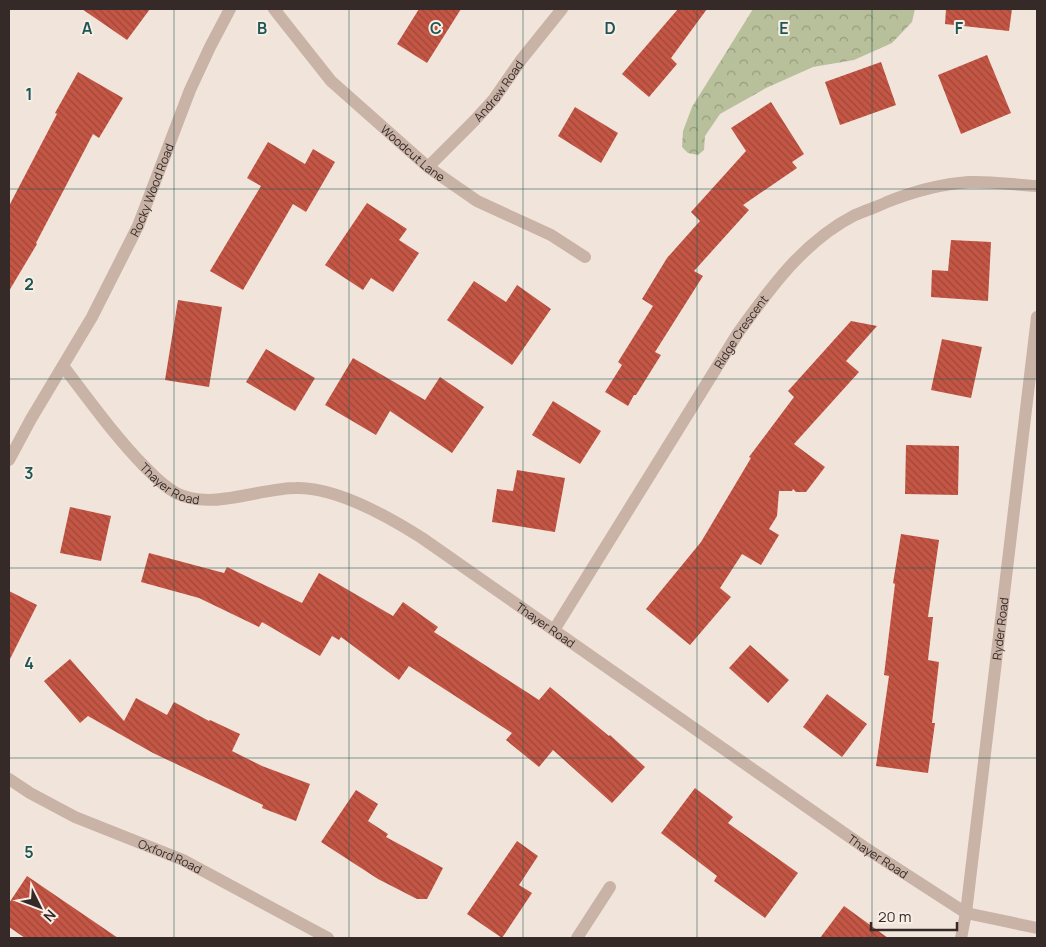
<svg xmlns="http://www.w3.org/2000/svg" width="1046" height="947" font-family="Manrope,sans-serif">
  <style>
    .forest { fill: url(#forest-crowns) }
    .building { fill: url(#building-back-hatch) }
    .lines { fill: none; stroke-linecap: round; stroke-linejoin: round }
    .street { stroke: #c9b2a6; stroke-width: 12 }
    .grid { fill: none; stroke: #1d5654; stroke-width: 1; stroke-opacity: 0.55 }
    .labels { text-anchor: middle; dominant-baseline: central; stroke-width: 4; stroke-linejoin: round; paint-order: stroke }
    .street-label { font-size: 12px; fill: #352a27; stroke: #f9eee6 }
    .grid-label { font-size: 16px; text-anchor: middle; font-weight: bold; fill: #1d5654; stroke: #f9eee6; stroke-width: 4; stroke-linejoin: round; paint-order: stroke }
  </style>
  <defs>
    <pattern id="forest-crowns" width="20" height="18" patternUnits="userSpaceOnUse" patternTransform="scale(1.25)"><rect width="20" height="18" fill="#b7c09a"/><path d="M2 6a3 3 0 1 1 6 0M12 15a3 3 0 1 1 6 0" fill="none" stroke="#969c7e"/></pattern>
    <pattern id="building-back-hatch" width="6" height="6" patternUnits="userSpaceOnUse" patternTransform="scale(1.25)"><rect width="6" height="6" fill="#c45645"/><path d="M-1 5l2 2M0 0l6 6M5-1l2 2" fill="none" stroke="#a0473a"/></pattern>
  </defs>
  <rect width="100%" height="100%" fill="#f1e4da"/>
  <path class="forest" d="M753 9H915L912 22 892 43 854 60 813 67 766 88 720 114 705 136 704 150 698 155 688 153 682 147 683 131 692 107Z"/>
  <path class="building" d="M82 9H150L127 40Z
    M419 9H461L427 63 397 44Z
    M678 9H707L671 58 677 64 649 97 622 74Z
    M946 9H1012L1009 31 945 24Z
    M987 55 1011 113 961 134 938 75Z
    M881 62 896 105 840 125 825 82Z
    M78 72 123 98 99 138 93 134 36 243 37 244 9 291V206L57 114 55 113Z
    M771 102 804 154 792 162 797 168 743 205 749 210 694 271 703 276 655 352 661 355 636 395H634L628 406 605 392 622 365 618 362 653 306 642 299 667 258 700 221 691 212 746 151 731 128Z
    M575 107 618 133 601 163 558 136Z
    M268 142 305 164 313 149 335 162 306 212 293 204 243 290 210 271 261 186 247 178Z
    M367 203 407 229 399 240 419 253 393 292 371 278 363 290 325 265Z
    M951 240 991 242 988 301 931 297 932 270 948 271Z
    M474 281 506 302 517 285 551 309 512 365 447 320Z
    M178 300 222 307 209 387 165 380Z
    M851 321 877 326 846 361 859 372 794 444 825 467 806 492H796L793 489 792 491H779L777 516 769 529 779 535 761 565 742 554 720 588 731 597 690 645 646 609 701 542 751 458 749 457 794 397 788 391Z
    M942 339 982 347 971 398 931 390Z
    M266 349 315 378 295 411 246 382Z
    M353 358 425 400 440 377 484 407 452 453 390 411 376 435 325 405Z
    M553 401 601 431 580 464 532 435Z
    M906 445 959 446 958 495 905 494Z
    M517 470 565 478 555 532 492 522 497 489 513 491Z
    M70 507 111 516 101 561 60 553Z
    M901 534 939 540 928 617H933L928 660 939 662 932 723H935L928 773 876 766 889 676 884 675 895 584 893 583Z
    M149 553 224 573 227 567 302 603 319 573 393 616 403 602 438 627 434 632 539 700 550 687 609 736 610 735 645 767 612 803 553 750 539 767 506 740 512 733 409 666 399 680 341 637 339 640 332 636 320 656 262 622 259 627 199 598 141 582Z
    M9 591 37 605 9 661Z
    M750 645 789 680 768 703 729 668Z
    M70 659 124 721 136 698 167 715 174 702 209 721 210 720 240 734 232 751 262 766 310 784 296 821 262 808 263 805 153 753 88 716 80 723 44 681Z
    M827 694 867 724 842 757 803 727Z
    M695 788 733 817 728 823 798 873 765 918 714 881 717 876 661 833Z
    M356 790 378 804 368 821 388 834 386 837 443 868 427 899H417L378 879 321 842Z
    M517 841 538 856 519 885 532 893 502 938 467 914Z
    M27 876 118 938H25L9 927V903Z
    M844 906 888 938H820Z"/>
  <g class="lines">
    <g class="street">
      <path id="s1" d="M274 9 331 81 428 167 477 201 551 235 585 257"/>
      <path id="s2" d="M428 167 474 121 494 99 521 60 562 9"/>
      <path id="s3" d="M63 366C89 400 114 435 144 466 154 476 163 486 176 493 211 511 259 488 296 488 336 487 389 517 422 538L864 847 966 913 1037 928"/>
      <path id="s4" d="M9 460 31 419 92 317 138 226 190 90 210 47 230 9"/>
      <path id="s5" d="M554 630 738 333C771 287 804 241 855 215 866 210 877 207 887 202 912 192 941 184 969 182 991 181 1015 185 1037 186"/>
      <path id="s6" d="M9 779 30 793 75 817 183 860 328 938"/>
      <path d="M577 938 610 887"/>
      <path id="s7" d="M961 938 966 913 1037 317"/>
    </g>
  </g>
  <path class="grid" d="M174 9V938M349 9V938M523 9V938M697 9V938M872 9V938M9 189H1037M9 379H1037M9 568H1037M9 758H1037"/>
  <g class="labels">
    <g class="street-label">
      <text stroke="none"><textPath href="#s2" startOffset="104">Andrew Road</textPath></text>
      <text stroke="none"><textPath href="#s1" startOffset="201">Woodcut Lane</textPath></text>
      <text stroke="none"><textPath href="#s4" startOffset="306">Rocky Wood Road</textPath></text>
      <text stroke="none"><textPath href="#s5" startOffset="352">Ridge Crescent</textPath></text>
      <text stroke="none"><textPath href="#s3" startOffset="161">Thayer Road</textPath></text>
      <text stroke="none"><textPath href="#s3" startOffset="581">Thayer Road</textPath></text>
      <text stroke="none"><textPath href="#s7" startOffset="312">Ryder Road</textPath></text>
      <text stroke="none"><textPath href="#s6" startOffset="179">Oxford Road</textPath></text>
      <text stroke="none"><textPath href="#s3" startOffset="986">Thayer Road</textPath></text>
    </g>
  </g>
  <g class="grid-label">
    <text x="87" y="34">A</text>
    <text x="262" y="34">B</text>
    <text x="436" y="34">C</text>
    <text x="610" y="34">D</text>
    <text x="784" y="34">E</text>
    <text x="959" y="34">F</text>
    <text x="29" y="100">1</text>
    <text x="29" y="290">2</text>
    <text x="29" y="479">3</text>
    <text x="29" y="669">4</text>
    <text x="29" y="858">5</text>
  </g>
  <rect width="1046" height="947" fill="none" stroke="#352a27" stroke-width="20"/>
  <g transform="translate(40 907) rotate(132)" stroke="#f9eee6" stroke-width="4" paint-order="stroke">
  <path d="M0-4L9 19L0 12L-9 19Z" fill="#352a27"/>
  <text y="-8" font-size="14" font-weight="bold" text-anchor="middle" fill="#352a27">N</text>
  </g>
  <path d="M871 922v8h86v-8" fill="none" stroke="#352a27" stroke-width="2.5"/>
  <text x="878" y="922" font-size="15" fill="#352a27" stroke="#f9eee6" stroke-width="4" paint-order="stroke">20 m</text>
</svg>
